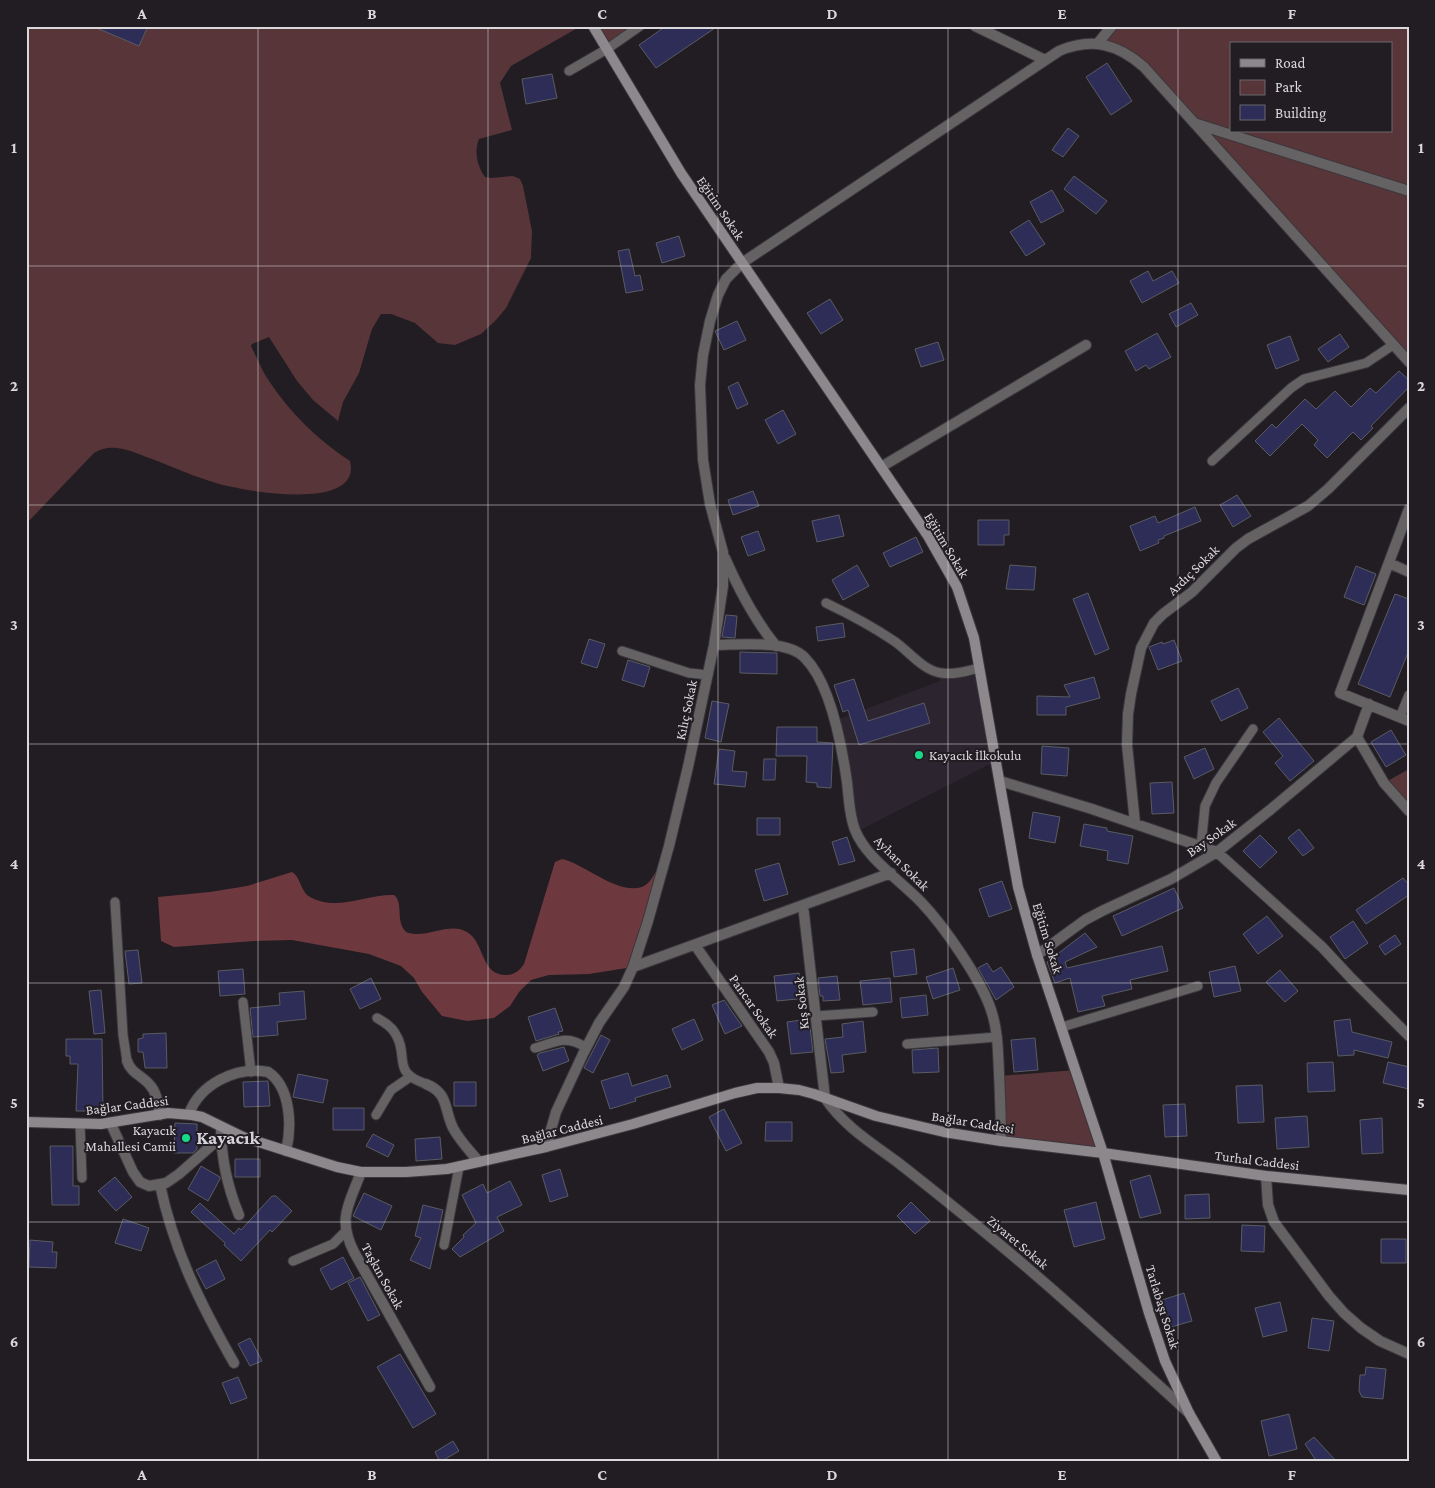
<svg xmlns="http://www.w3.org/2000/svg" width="1435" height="1488" font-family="'Crimson Pro',serif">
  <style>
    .built { fill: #2c2530 }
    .green { fill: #583538; fill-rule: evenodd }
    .forest { fill: #6e393e }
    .building { fill: #2d2d58; stroke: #5a5b62 }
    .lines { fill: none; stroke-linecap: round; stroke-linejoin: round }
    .lane-casing { stroke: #3b373d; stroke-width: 11 }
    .street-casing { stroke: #3b373d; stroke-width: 12 }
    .secondary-casing { stroke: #3b373d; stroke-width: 12 }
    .lane { stroke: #656264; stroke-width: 9 }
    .street { stroke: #656264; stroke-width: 10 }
    .secondary { stroke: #8d888b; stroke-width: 10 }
    .grid { fill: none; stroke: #dbd8dc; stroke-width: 1; stroke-opacity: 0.55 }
    .poi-dot { fill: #18d989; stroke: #211d23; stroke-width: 2 }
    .labels { text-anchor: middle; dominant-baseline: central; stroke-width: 4; stroke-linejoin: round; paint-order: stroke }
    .street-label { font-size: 14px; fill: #dbd8dc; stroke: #211d23 }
    .poi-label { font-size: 14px; fill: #dbd8dc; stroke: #211d23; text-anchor: start }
    .district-label { font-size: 19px; font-weight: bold; fill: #d6d2d9; stroke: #211d23 }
    .neatline { fill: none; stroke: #dbd8dc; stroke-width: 2 }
    .grid-label { font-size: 16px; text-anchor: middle; font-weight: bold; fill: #dbd8dc }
  </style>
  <rect width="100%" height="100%" fill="#211d23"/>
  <path class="built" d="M979 668 996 761 856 832 834 721 940 681V673Z"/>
  <path class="green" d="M26 26H581L511 66 500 83 512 130 479 139C474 151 477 166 485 177L491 178 513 176 520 179 523 186 532 231 531 258 506 308 496 320 481 334 455 345 438 343 415 323 391 314H381L372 329 359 373 343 402 338 421 313 400 297 381 269 337 252 344 251 346C257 358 262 371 269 381 291 414 318 440 350 461 363 513 242 491 216 483 195 477 173 467 152 459 143 456 133 451 123 449 112 447 104 447 94 453L26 524Z
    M593 26H640L607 49Z
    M1112 26H1409V362L1144 67 1098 43ZM1231 44H1391V131H1231Z
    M1409 769V811L1384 783Z
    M1076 1070 1103 1153 1001 1141 999 1076Z"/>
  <path class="forest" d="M562 859C585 864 617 895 642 887 650 884 655 873 659 866L633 967 589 974 549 975 531 980 519 992 510 1006 494 1018 467 1021 442 1016 422 992 414 978 401 966 369 954 292 940 254 941 174 947 161 941 158 897 210 892 247 886 292 872C301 877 300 891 310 897 337 912 366 894 394 895 404 903 395 921 406 932 425 940 449 921 467 932 485 942 480 975 506 975 515 975 520 970 524 964L555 862Z"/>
  <path class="building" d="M92 26H148L139 46Z
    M666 26H718L656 68 639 45Z
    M1107 63 1132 101 1111 115 1086 77Z
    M552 74 557 98 526 104 522 79Z
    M1068 128 1079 136 1063 157 1052 150Z
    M1074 176 1107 201 1096 214 1064 189Z
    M1052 190 1064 211 1041 223 1030 202Z
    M1029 220 1045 244 1026 256 1010 232Z
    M679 236 685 256 662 263 656 243Z
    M629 249 635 276 640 275 643 290 626 293 618 251Z
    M1148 271 1153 281 1172 271 1179 283 1142 303 1130 281Z
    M830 299 843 320 821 334 807 313Z
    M1191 303 1198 315 1176 327 1169 314Z
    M737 321 746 340 724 350 715 331Z
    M1157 333 1171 357 1149 369 1146 365 1136 371 1125 351Z
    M1340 334 1349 347 1328 362 1318 349Z
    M1290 336 1299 360 1276 369 1267 345Z
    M938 342 944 360 921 367 915 349Z
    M1399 371 1409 380V387L1371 426 1373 428 1361 440 1353 432 1327 458 1314 445 1318 440 1302 424 1270 456 1255 441 1272 424 1276 428 1305 399 1316 409 1335 391 1351 407 1370 388 1376 393Z
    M738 382 748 404 737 409 728 387Z
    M783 410 796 434 778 444 765 420Z
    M753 491 759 506 733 515 728 500Z
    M1237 495 1251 516 1233 527 1220 505Z
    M1195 507 1201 521 1164 536V538L1158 540 1159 543 1140 551 1130 526 1155 516 1158 523Z
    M839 515 844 536 817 542 812 521Z
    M978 520H1009V535H1004V545H978Z
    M758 531 765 550 748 556 741 537Z
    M916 537 923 552 890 567 883 553Z
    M857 565 869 586 843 600 832 580Z
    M1010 565 1036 567 1034 590 1006 589Z
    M1356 566 1376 574 1364 605 1344 597Z
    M1088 593 1109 649 1095 655 1073 599Z
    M1395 594 1409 599V650L1390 697 1358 684Z
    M726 615 737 616 735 638 722 637Z
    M843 623 845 637 818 641 816 627Z
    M589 639 605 644 597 668 581 663Z
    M1174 640 1182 661 1158 670 1149 647 1162 642 1163 644Z
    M740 652 777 653V674L740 673Z
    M628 660 650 667 644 687 622 680Z
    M1094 677 1100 698 1066 707V715H1037V696L1070 697 1064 685Z
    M854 679 868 721 924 703 930 723 859 745 848 710 843 712 834 685Z
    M1238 688 1248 708 1221 721 1211 701Z
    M712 701 729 704 721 742 705 738Z
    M1279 718 1314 761 1290 781 1275 763 1283 756 1263 732Z
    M777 727H817V742L833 743 831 788 817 787V783L806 782 807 756H776Z
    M1391 730 1406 755 1386 767 1371 742Z
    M1042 746 1069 748 1067 776 1041 774Z
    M1205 748 1214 769 1194 779 1184 757Z
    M719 749 735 751 732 771 747 772 745 787 714 784Z
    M764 759H776L775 780H763Z
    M1172 782 1174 813 1152 814 1150 783Z
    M1033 812 1060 817 1055 843 1029 838Z
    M757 818H780V835H757Z
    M1084 824 1107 828V831L1133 836 1128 864 1107 860 1108 851 1080 846Z
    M1299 829 1314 848 1303 856 1288 838Z
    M1260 835 1277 852 1260 868 1243 851Z
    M847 837 855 861 839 865 832 842Z
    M779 863 788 894 764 901 755 870Z
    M1403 878 1409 885V895L1366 924 1356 910Z
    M1002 881 1012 909 989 917 979 889Z
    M1174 888 1183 908 1122 936 1113 916Z
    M1267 916 1283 936 1258 954 1243 934Z
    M1353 921 1368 943 1345 959 1330 937Z
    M1085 933 1097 947 1065 962 1067 968 1162 946 1168 971 1130 980 1132 989 1102 996 1105 1006 1078 1012 1070 978 1055 983 1047 962Z
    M1395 935 1401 944 1385 955 1379 946Z
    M914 949 917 974 894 977 891 952Z
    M138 950 142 983 129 984 125 951Z
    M987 963 993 972 1001 967 1014 987 996 1000 978 968Z
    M1235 966 1241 991 1214 997 1209 972Z
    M953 968 960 990 933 999 926 977Z
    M243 969 245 994 220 996 218 971Z
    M1280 970 1298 991 1285 1002 1266 982Z
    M799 973 800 980H805L807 998 777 1001 774 976Z
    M837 976 840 1000 823 1001V996H820L818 978Z
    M371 978 381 999 360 1009 350 989Z
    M890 978 892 1002 863 1005 860 981Z
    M101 990 105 1033 94 1034 89 991Z
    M304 991 306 1019 277 1022 278 1035 253 1037 250 1008 280 1005 279 993Z
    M926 995 928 1015 902 1018 900 998Z
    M724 1000 742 1026 725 1034 712 1005Z
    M555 1008 563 1031 558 1032 559 1034 536 1041 528 1017Z
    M694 1019 703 1040 682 1050 672 1029Z
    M809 1019 813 1052 791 1054 787 1022Z
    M1350 1019 1352 1032 1392 1042 1388 1058 1354 1050V1055L1338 1056 1334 1021Z
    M863 1021 866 1052 842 1055 844 1072 831 1073 825 1039 843 1037 842 1024Z
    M166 1033 167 1068H145L143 1052H138V1039L143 1038V1034Z
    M601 1035 610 1040 593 1073 584 1068Z
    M1035 1038 1038 1070 1014 1072 1011 1040Z
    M66 1039H102L103 1111H76L78 1064H70V1056H66Z
    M564 1047 569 1061 543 1071 537 1055 540 1053Z
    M938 1048 939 1072 913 1073 912 1050Z
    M1333 1062 1335 1091 1308 1092 1307 1063Z
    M1388 1062 1409 1067V1089L1383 1083Z
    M628 1073 632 1086 667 1075 671 1087 635 1098 636 1101 610 1109 601 1081Z
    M298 1074 328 1080 323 1103 293 1097Z
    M268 1081 270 1106 244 1107 243 1082Z
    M454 1082H476V1106H454Z
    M1262 1085 1264 1122 1238 1123 1236 1086Z
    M1185 1104 1187 1136 1165 1137 1163 1105Z
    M333 1108H364V1130H333Z
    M724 1109 742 1143 726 1151 709 1117Z
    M1307 1116 1309 1147 1277 1149 1275 1118Z
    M1382 1118 1383 1153 1362 1154 1360 1120Z
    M766 1122H792V1141H765Z
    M175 1123 197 1124V1149L193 1153H174Z
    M373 1134 394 1145 388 1157 366 1146Z
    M440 1137 442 1159 416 1161 415 1139Z
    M50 1146H73V1186H79V1205H52Z
    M235 1159H260V1177H235Z
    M201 1166 220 1177V1179L208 1201 188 1189Z
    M560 1169 568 1196 550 1202 542 1175Z
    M1150 1175 1161 1213 1140 1218 1130 1181Z
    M115 1177 132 1197 116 1211 98 1191Z
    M510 1181 522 1205 497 1217 504 1231 460 1257 452 1249 464 1237 463 1235 476 1223 462 1195 483 1184 487 1193Z
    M364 1193 392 1206 381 1230 353 1216Z
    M1209 1194 1210 1218 1185 1219V1195Z
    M272 1196H276L292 1211 272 1232 270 1230 241 1261 224 1245 225 1243 191 1212 200 1203 234 1234 239 1228 241 1230Z
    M911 1202 930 1221 915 1234 897 1216Z
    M1096 1202 1105 1239 1074 1247 1064 1210Z
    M423 1205 443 1210 430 1269 410 1260 421 1238 415 1236Z
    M123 1219 149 1228 141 1251 115 1243Z
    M1242 1225 1265 1226 1264 1252 1241 1251Z
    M1381 1239H1406V1263H1381Z
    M30 1240 53 1242 52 1252H57L56 1268 29 1267Z
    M343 1257 354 1278 331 1290 320 1269Z
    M216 1260 225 1279 206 1289 196 1270Z
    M360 1277 380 1315 368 1321 348 1283Z
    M1184 1293 1192 1321 1171 1327 1162 1300Z
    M1280 1302 1287 1331 1263 1337 1255 1308Z
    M1312 1318 1334 1321 1329 1351 1308 1348Z
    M250 1338 262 1361 250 1366 238 1344Z
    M400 1354 436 1414 413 1428 377 1367Z
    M1366 1367 1386 1369 1383 1399 1362 1397 1359 1391 1360 1375H1365Z
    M238 1377 247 1398 231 1404 222 1383Z
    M1289 1414 1297 1449 1269 1456 1261 1421Z
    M1314 1437 1337 1462H1317L1305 1444Z
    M453 1441 459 1451 440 1462 435 1452Z"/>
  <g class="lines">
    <defs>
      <path id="lane" d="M569 71 607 49 640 26
        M1212 461 1291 388 1304 379 1366 363 1393 345
        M826 603C849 614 872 626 894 641 909 651 922 670 941 673 954 675 967 671 979 668
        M622 651 689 673 708 675
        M1400 717 1409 695
        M1201 846 1205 806 1216 783 1253 729
        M115 902 123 1035 127 1061
        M243 1002 251 1072
        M816 1016 873 1012
        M377 1018C384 1022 391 1026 395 1033 410 1056 390 1072 426 1084
        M1062 1027 1198 986
        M907 1044 997 1037
        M535 1048C555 1042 568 1034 586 1048
        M376 1115 391 1090 410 1077
        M80 1124 82 1178
        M444 1245 459 1167
        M293 1261 333 1244 345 1232"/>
      <path id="street" d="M975 26 1045 60
        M1098 43 1112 26
        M1194 123 1409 191
        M881 467 1086 345
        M1409 509 1340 693 1409 721
        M725 558C739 590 754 619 776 646
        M1389 563 1409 572
        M714 645C739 645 787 639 805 658 831 684 842 747 847 782 849 798 849 815 855 830 866 858 901 881 921 902 944 926 983 982 992 1013 998 1032 998 1053 999 1073 1000 1096 1001 1118 1001 1141
        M1357 737 1384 783 1409 811
        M1000 781 1092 809 1217 852 1322 947 1351 978 1409 1036
        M1135 823 1127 745 1128 714 1131 694 1141 648 1154 623 1163 614 1192 592 1236 548 1248 539 1308 506 1328 489 1409 408
        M803 905 825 1098C843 1125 870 1142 896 1161 923 1182 949 1203 976 1225 1049 1284 1119 1349 1189 1413
        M695 945 769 1052 774 1063 779 1088
        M1037 955 1085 920 1104 910 1171 879 1217 852 1270 810 1357 737 1369 704
        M633 967 891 873
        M127 1061C131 1073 141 1075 149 1084 157 1092 158 1104 160 1115
        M426 1084C449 1093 444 1110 453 1128 460 1141 470 1151 479 1162
        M189 1114C200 1084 236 1066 268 1072 291 1087 292 1127 286 1151
        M111 1124 133 1172 140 1182 149 1186 166 1183 179 1174 212 1145 221 1141
        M221 1127C221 1158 227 1186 239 1215
        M546 1147 556 1112 583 1054 599 1023 624 987 633 967 648 921 669 846 688 767 714 645 723 586V552L710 504 703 460 700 385 703 355 710 321 718 295 726 279 742 263 1059 51C1092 37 1118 44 1144 67L1409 362
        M361 1172C349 1205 337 1218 354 1252L430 1387
        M1266 1176 1268 1205 1274 1222 1329 1296 1344 1313 1361 1328 1380 1341 1409 1354
        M160 1185C174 1251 201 1305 234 1363"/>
      <path id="secondary" d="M593 26 681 173 928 536 957 587 974 638 1018 887 1037 955 1103 1153 1149 1313 1165 1361 1189 1413 1217 1462
        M26 1122 101 1124 168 1113 192 1115 202 1117 243 1137 337 1167 361 1172H406L447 1169 546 1147 633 1124 735 1093 757 1088H779L799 1090 814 1094 876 1116 944 1132 1001 1141 1103 1153 1266 1176 1409 1190"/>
    </defs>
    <use href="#lane" class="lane-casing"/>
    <use href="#street" class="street-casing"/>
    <use href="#secondary" class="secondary-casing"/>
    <use href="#lane" class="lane"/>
    <use href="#street" class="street"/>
    <use href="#secondary" class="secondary"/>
  </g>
  <path class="grid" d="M258 26V1462M488 26V1462M718 26V1462M948 26V1462M1178 26V1462M26 266H1409M26 505H1409M26 744H1409M26 983H1409M26 1222H1409"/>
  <g class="poi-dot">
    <circle cx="919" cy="755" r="5"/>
    <circle cx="186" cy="1138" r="5"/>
  </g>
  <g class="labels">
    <g class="street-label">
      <text transform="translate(721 208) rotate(56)">Eğitim Sokak</text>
      <text transform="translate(947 545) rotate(59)">Eğitim Sokak</text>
      <text transform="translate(1193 570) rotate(-44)">Ardıç Sokak</text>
      <text transform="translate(686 710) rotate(-78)">Kılıç Sokak</text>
      <text transform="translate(1211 837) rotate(-35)">Bay Sokak</text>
      <text transform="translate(902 863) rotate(45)">Ayhan Sokak</text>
      <text transform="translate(1048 938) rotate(73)">Eğitim Sokak</text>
      <text transform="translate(801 1003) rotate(-96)">Kış Sokak</text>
      <text transform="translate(754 1006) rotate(55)">Pancar Sokak</text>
      <text transform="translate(127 1105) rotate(-7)">Bağlar Caddesi</text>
      <text transform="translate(973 1122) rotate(9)">Bağlar Caddesi</text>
      <text transform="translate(562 1129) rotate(-14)">Bağlar Caddesi</text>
      <text transform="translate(1257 1160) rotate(7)">Turhal Caddesi</text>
      <text transform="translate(1018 1242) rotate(40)">Ziyaret Sokak</text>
      <text transform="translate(383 1276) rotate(61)">Taşkın Sokak</text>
      <text transform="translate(1163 1307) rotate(73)">Tarlabaşı Sokak</text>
    </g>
    <g class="poi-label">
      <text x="929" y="755">Kayacık İlkokulu</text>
      <text x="176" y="1130" text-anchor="end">Kayacık<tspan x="176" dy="16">Mahallesi Camii</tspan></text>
    </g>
    <g class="district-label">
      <text x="228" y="1137">Kayacık</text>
    </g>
  </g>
  <rect width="1435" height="1488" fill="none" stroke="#211d23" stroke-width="55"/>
  <rect x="1230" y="42" width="162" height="90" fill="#211d23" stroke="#6b686d"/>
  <rect x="1240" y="59" width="25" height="8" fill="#8d888b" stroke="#6b686d"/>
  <text x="1275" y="68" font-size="15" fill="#dbd8dc">Road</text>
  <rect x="1240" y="80" width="25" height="15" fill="#583538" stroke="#6b686d"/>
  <text x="1275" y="92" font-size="15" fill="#dbd8dc">Park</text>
  <rect x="1240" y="105" width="25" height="15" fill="#2d2d58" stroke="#6b686d"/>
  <text x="1275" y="118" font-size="15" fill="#dbd8dc">Building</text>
  <rect x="28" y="28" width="1380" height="1432" class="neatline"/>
  <g class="grid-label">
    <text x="142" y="19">A</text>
    <text x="372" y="19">B</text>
    <text x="602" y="19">C</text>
    <text x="832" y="19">D</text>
    <text x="1062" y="19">E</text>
    <text x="1292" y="19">F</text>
    <text x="14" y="153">1</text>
    <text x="1421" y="153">1</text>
    <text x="14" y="391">2</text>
    <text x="1421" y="391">2</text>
    <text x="14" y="630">3</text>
    <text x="1421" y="630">3</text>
    <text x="14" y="869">4</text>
    <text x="1421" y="869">4</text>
    <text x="14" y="1108">5</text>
    <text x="1421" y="1108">5</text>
    <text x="14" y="1347">6</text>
    <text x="1421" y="1347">6</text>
    <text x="142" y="1480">A</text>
    <text x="372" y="1480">B</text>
    <text x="602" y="1480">C</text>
    <text x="832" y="1480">D</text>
    <text x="1062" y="1480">E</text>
    <text x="1292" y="1480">F</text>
  </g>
</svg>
